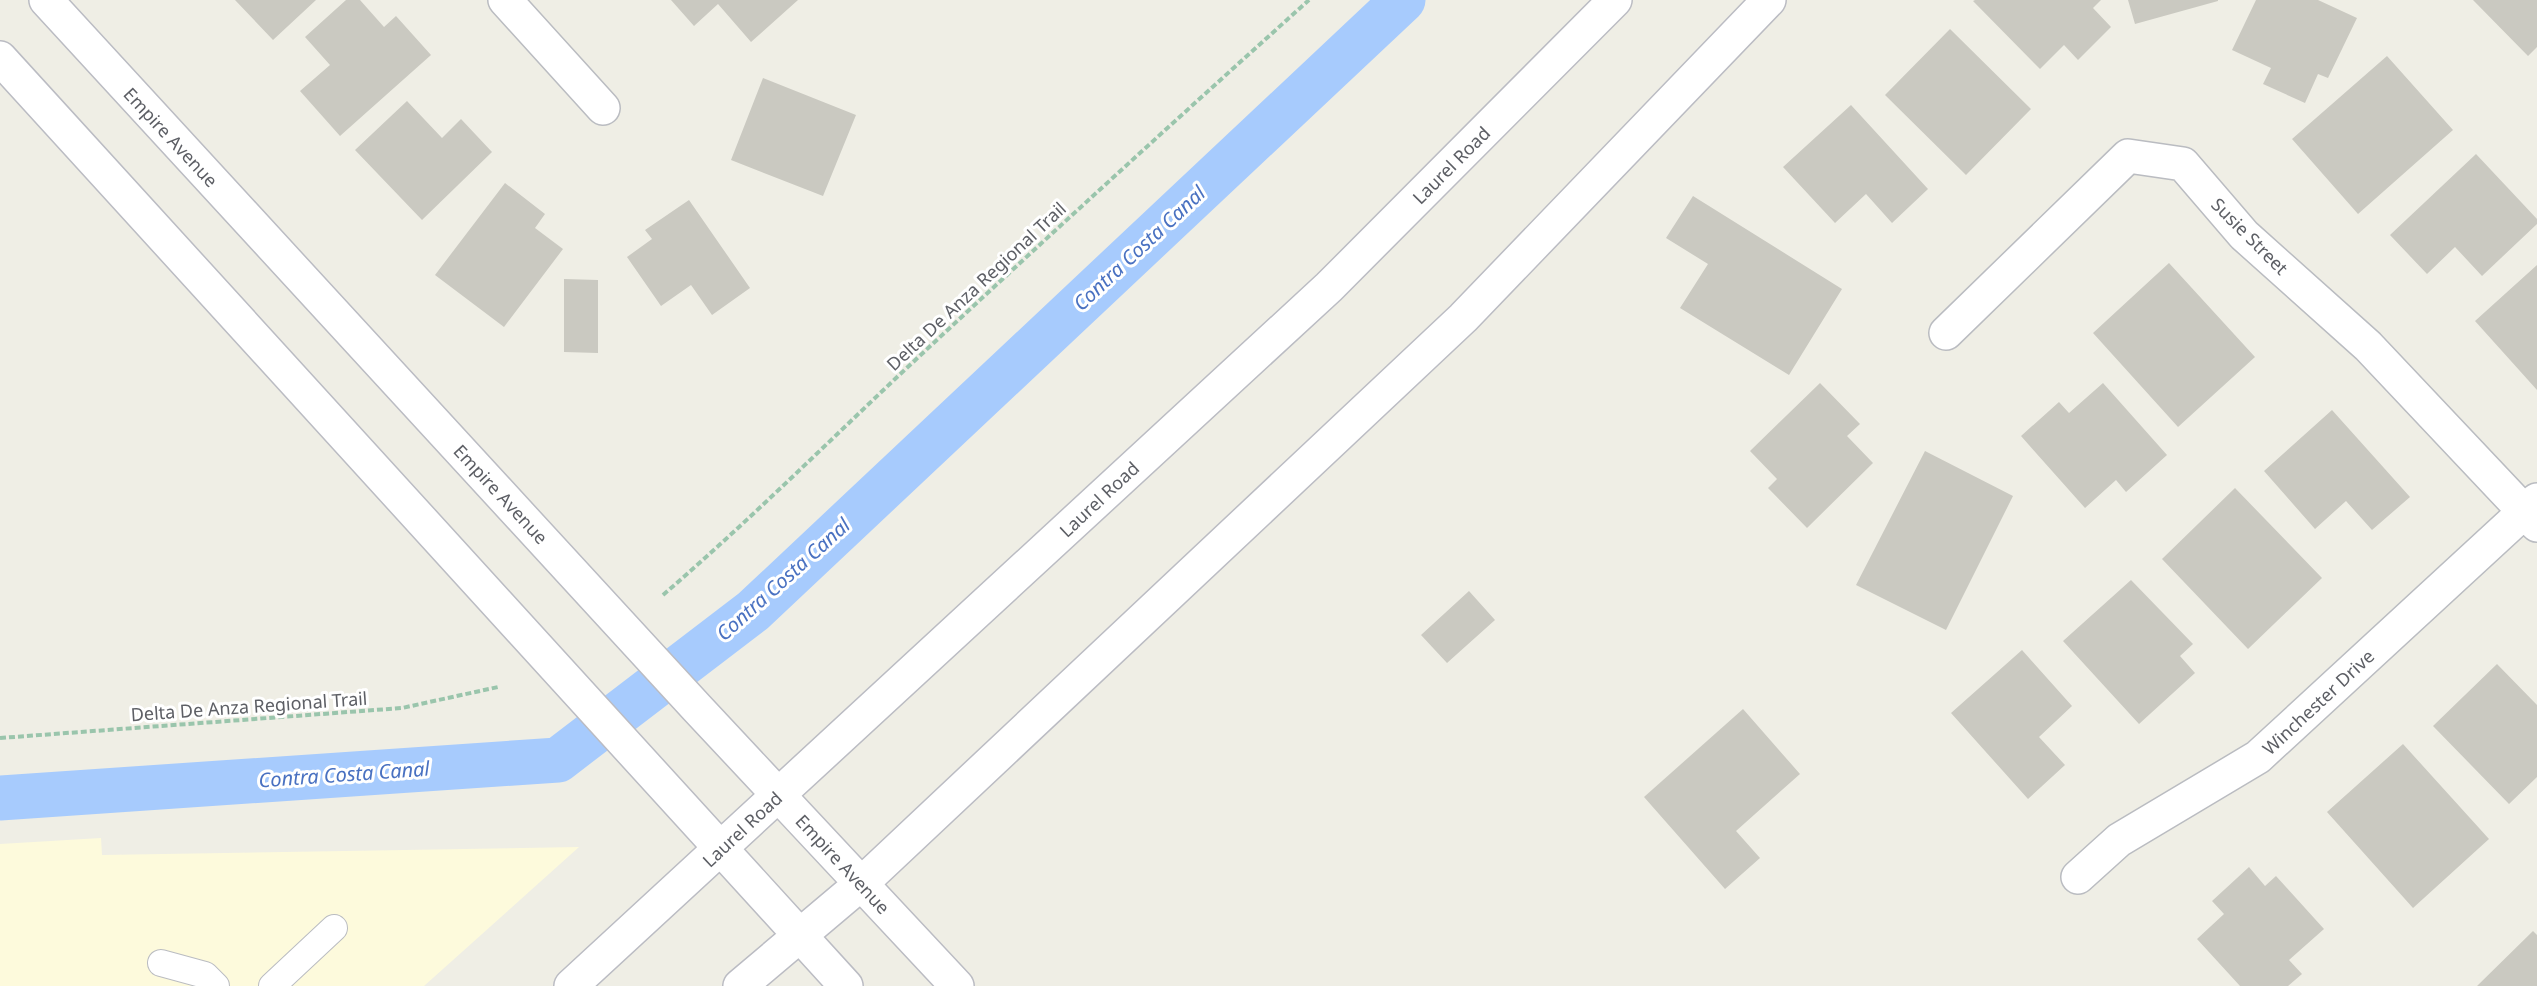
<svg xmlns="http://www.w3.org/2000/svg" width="2537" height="986" font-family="'Noto Sans',sans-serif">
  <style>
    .commercial { fill: #fdfadc }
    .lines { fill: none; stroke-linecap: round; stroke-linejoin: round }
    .canal { stroke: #a7cbfd; stroke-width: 45 }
    .building { fill: #cac9c1 }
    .lane-casing { stroke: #babcc1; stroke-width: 28 }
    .street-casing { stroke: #babcc1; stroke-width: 36 }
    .secondary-casing { stroke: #bbbcc3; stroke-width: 36 }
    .path { stroke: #9ac5ac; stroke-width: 4; stroke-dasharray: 6 3; stroke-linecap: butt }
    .lane { stroke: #fff; stroke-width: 26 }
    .street { stroke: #fff; stroke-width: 33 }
    .secondary { stroke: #fff; stroke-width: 33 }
    .labels { text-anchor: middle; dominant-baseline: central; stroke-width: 6; stroke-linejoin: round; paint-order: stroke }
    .street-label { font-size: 18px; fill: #5d5f65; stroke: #fff }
    .water-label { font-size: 20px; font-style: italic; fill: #4971c1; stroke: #fff }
  </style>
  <rect width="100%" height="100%" fill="#efeee5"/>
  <path class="commercial" d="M101 838 102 855 579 847 424 986H0V844Z"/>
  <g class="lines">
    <path class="canal" d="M0 798 558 760 753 611 1403 0"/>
  </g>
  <path class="building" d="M235 0H316L273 40Z
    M346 0H360L384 27 396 16 431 55 340 136 300 91 330 65 305 37Z
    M671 0H798L751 42 718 4 694 26Z
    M1975 0H2101L2093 8 2111 27 2078 60 2064 45 2040 69 1973 1Z
    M2128 0H2218V1L2135 24Z
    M2256 0H2318L2357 18 2328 78 2318 74 2305 103 2263 84 2271 68 2232 50Z
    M2473 0H2537V47L2528 56Z
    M1950 29 2031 109 1966 175 1885 95Z
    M2387 56 2453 130 2358 214 2292 139Z
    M763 78 856 115 823 196 731 160Z
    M407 101 442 138 461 119 492 152 422 220 355 150Z
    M1851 105 1928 189 1892 223 1866 194 1835 223 1783 167Z
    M2476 154 2537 219V224L2482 276 2455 247 2427 274 2390 235Z
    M505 183 545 214 535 228 563 249 504 327 435 275Z
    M1693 196 1842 289 1789 375 1680 308 1708 264 1666 238Z
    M689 200 750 288 712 315 691 285 661 306 627 257 652 239 645 230Z
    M2169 263 2255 357 2178 427 2093 333Z
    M2537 265V390L2475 321Z
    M564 279 598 280V353L564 352Z
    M1820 383 1860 424 1847 436 1873 463 1807 528 1768 488 1777 479 1750 451Z
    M2103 383 2167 455 2126 492 2116 480 2085 508 2021 436 2059 402 2069 413Z
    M2332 410 2410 497 2372 530 2346 501 2315 529 2264 471Z
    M1925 451 2013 496 1946 630 1856 585Z
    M2235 488 2322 578 2248 649 2162 559Z
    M2131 580 2193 644 2180 656 2195 673 2139 724 2063 641Z
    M1469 591 1495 620 1447 663 1421 635Z
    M2022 650 2072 706 2039 737 2065 765 2028 799 1951 713Z
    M2497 664 2537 705V777L2509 804 2433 726Z
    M1743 709 1800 774 1736 831 1760 858 1725 889 1644 797Z
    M2403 744 2489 839 2413 908 2327 812Z
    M2249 867 2265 886 2276 876 2324 929 2289 960 2302 974 2288 986H2240L2197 939 2224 914 2212 901Z
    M2533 931 2537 935V986H2477Z"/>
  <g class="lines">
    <defs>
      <path id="lane" d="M161 963 205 975 216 986
        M272 986 334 928"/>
      <path id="street" d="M505 0 603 108
        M1946 333 2128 156 2183 164 2244 235 2368 346 2537 525
        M2078 877 2119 840 2258 757 2537 500"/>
      <path id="secondary" d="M46 0 697 708 957 986
        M0 58 846 986
        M571 986 1329 287 1615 0
        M740 986 862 883 1463 318 1769 0"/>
    </defs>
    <use href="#lane" class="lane-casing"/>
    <use href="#street" class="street-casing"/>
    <use href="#secondary" class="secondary-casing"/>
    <path class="path" d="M663 595C743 526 818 452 895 379 1032 251 1170 125 1309 0
      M0 738 402 708 498 687"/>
    <use href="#lane" class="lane"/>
    <use href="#street" class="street"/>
    <use href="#secondary" class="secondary"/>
  </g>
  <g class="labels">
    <g class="street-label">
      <text transform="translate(171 137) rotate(47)">Empire Avenue</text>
      <text transform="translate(1451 165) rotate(-45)">Laurel Road</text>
      <text transform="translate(2250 236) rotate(45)">Susie Street</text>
      <text transform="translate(976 286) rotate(-43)">Delta De Anza Regional Trail</text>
      <text transform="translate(501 494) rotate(47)">Empire Avenue</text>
      <text transform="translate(1099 499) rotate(-43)">Laurel Road</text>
      <text transform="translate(2318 702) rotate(-43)">Winchester Drive</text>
      <text transform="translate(249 706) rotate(-4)">Delta De Anza Regional Trail</text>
      <text transform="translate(742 829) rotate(-43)">Laurel Road</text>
      <text transform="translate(843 864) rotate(47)">Empire Avenue</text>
    </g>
    <g class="water-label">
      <text transform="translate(1139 248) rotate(-43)">Contra Costa Canal</text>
      <text transform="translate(783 579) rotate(-42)">Contra Costa Canal</text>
      <text transform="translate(344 774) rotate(-4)">Contra Costa Canal</text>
    </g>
  </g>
</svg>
